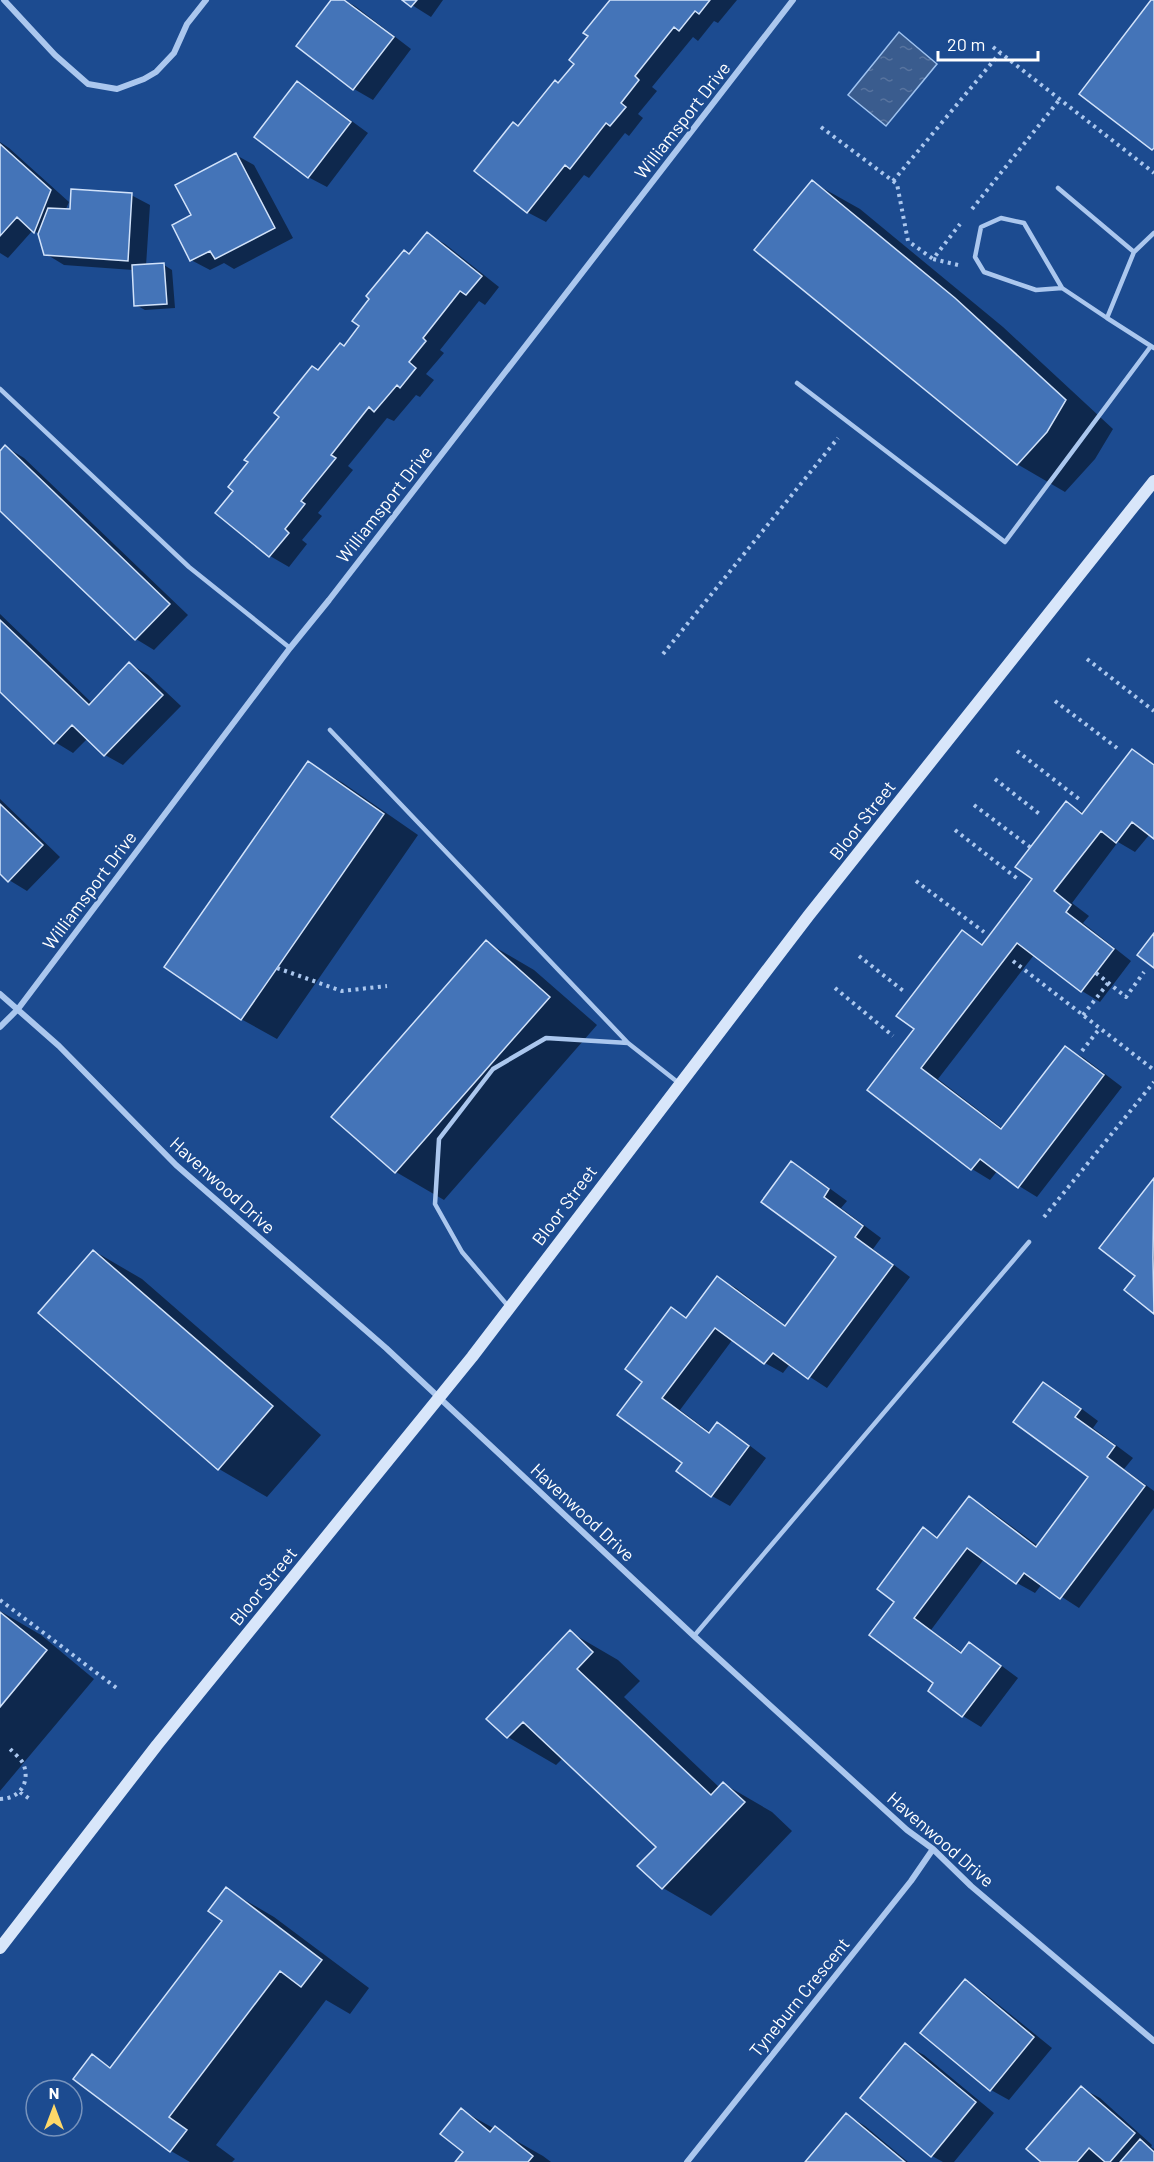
<svg xmlns="http://www.w3.org/2000/svg" width="1154" height="2162" font-family="Barlow,sans-serif">
  <style>
    .water { fill: url(#water-ripples); stroke: #9ec2f0; stroke-width: 1.5 }
    .shadow { fill: #0007 }
    .building { fill: #4474b8; stroke: #d1e2fa; stroke-width: 1.5 }
    .lines { fill: none; stroke-linecap: round; stroke-linejoin: round }
    .path { stroke: #abc7ee; stroke-width: 4; stroke-dasharray: 3 4.5; stroke-linecap: butt }
    .service { stroke: #abc7ee; stroke-width: 4.5 }
    .minor { stroke: #abc7ee; stroke-width: 6 }
    .secondary { stroke: #d8e6fa; stroke-width: 12 }
    .labels { text-anchor: middle; dominant-baseline: central; stroke-width: 4.5; stroke-linejoin: round; paint-order: stroke }
    .street-label { font-size: 18px; fill: #fff; stroke: #1c4b90 }
  </style>
  <defs>
    <pattern id="water-ripples" width="26" height="14" patternUnits="userSpaceOnUse" patternTransform="scale(1.5)"><rect width="26" height="14" fill="#3a5c8e"/><path d="M2 4q2-2 4 0t4 0M15 11q2-2 4 0t4 0" fill="none" stroke="#58749f"/></pattern>
  </defs>
  <rect width="100%" height="100%" fill="#1c4b90"/>
  <path class="water" d="M899 32 937 64 886 126 848 95Z"/>
  <path class="shadow" d="M333 0H344L355 6 411 49 373 100 354 89 298 46Z
    M404 0H443L431 17Z
    M612 0H737L718 23 714 21 698 41 693 37 652 87 657 91 638 114 643 118 629 136 625 133 589 178 584 175 546 222 527 212 519 127 576 63Z
    M297 83 315 94 368 133 327 187 308 177Z
    M0 142 9 148 69 202 65 211 131 195 150 205 146 266 164 265 172 270 175 308 145 310 136 305 133 270 64 265 46 254 39 234 33 230 8 258 0 253Z
    M236 155 254 165 293 238 234 269 224 263 210 270 191 260 193 216Z
    M812 182 860 209 1003 327 1113 429 1095 459 1065 492 1017 464Z
    M427 234 445 244 499 287 485 305 479 301 440 350 444 353 426 374 434 380 420 397 416 395 394 421 387 418 348 466 353 470 318 513 322 516 302 540 307 544 289 567 270 556 217 513 319 371 345 347 410 255Z
    M6 447 24 458 188 615 154 650 136 639 0 509V453Z
    M0 614 92 703 130 664 148 675 181 706 123 765 105 755 88 738 73 753 55 742 0 690Z
    M1133 751 1154 764V837L1150 834 1135 852 1118 842 1072 903 1089 916 1083 923 1131 961 1100 1002 1082 991 1034 955 938 1079 1003 1129 1066 1048 1084 1058 1122 1087 1037 1197 1019 1186 998 1170 990 1180 972 1169 869 1090 916 1029 962 932 984 945 1035 879 1066 803 1084 813Z
    M308 763 343 783 418 835 277 1039 241 1019Z
    M0 799 60 857 27 891 9 880 0 872Z
    M486 942 534 970 597 1025 444 1200 396 1172 333 1117Z
    M792 1163 810 1174 847 1201 841 1208 881 1238 873 1249 910 1277 827 1388 790 1364 783 1373 765 1363 733 1339 680 1410 711 1433 718 1424 736 1435 766 1458 730 1506 712 1496 684 1463 644 1382 672 1309 687 1318 717 1278 736 1288 786 1326 839 1257Z
    M1154 1180V1312L1126 1290 1137 1276 1101 1248Z
    M94 1251 142 1279 321 1435 267 1497 219 1469Z
    M1044 1384 1062 1394 1098 1421 1093 1428 1133 1458 1124 1469 1154 1491V1508L1079 1608 1042 1584 1035 1593 1017 1583 984 1559 931 1630 963 1653 969 1644 987 1655 1018 1678 981 1727 963 1716 930 1691 936 1683 896 1602 923 1529 939 1538 969 1498 987 1508 1038 1546 1090 1477Z
    M0 1611 41 1635 94 1679 0 1791Z
    M570 1632 618 1660 640 1681 624 1697 720 1788 724 1784 772 1812 792 1831 711 1916 663 1888 639 1866 658 1847 563 1758 556 1765 508 1737Z
    M226 1889 274 1917 369 1988 350 2014 326 2000 216 2145 235 2159 232 2162H190L171 2151 75 2079 92 2056 112 2068 224 1921Z
    M965 1981 983 1992 1052 2048 1009 2100 991 2090Z
    M905 2045 924 2055 994 2113 954 2162H943L932 2156Z
    M1081 2088 1100 2098 1152 2145 1151 2147 1154 2149V2162H1043Z
    M461 2110 543 2156 551 2162H457L465 2152Z
    M847 2115 865 2126 908 2162H807Z"/>
  <path class="building" d="M331 0H344L394 37 353 90 296 46Z
    M402 0H417L411 7Z
    M610 0H710L699 14 695 11 679 31 674 27 635 76 639 80 621 103 626 107 610 126 606 123 570 169 565 165 527 213 474 171 513 122 518 126 555 80 558 83 574 64 569 60 588 36 583 33Z
    M1151 0H1154V148L1152 150 1079 94Z
    M297 81 351 122 308 178 254 137Z
    M0 144 51 190 34 233 17 217 0 236Z
    M236 153 275 228 215 259 210 251 190 261 172 225 191 215 175 185Z
    M812 180 955 298 1066 400 1047 432 1017 465 754 250Z
    M71 189 132 193 128 261 44 255 38 234 48 208 70 209Z
    M427 232 482 276 466 295 460 291 423 338 426 341 409 362 416 368 400 388 397 385 374 412 369 407 331 455 336 458 301 501 305 504 285 529 289 533 269 557 215 513 233 491 228 487 248 462 244 460 279 417 274 413 312 366 318 370 340 343 344 346 359 326 352 321 369 299 366 296 404 250 409 254Z
    M164 263 167 304 134 306 132 265Z
    M5 445 170 604 135 640 0 511V451Z
    M0 620 89 705 129 662 163 695 104 756 72 725 54 744 0 692Z
    M1132 749 1154 765V839L1132 822 1116 843 1101 831 1054 891 1071 905 1066 912 1114 949 1081 992 1017 943 921 1068 1001 1129 1065 1046 1104 1075 1018 1188 980 1159 971 1170 867 1090 914 1029 896 1016 962 930 982 945 1032 879 1015 867 1066 801 1082 814Z
    M308 761 384 814 241 1020 164 967Z
    M0 804 43 845 8 882 0 874Z
    M1154 933V968L1137 955Z
    M486 940 550 997 395 1173 331 1117Z
    M791 1161 829 1189 824 1197 863 1226 855 1237 893 1265 808 1379 773 1353 764 1364 715 1328 662 1398 709 1433 717 1422 749 1446 711 1497 676 1471 682 1463 617 1415 642 1382 625 1369 671 1307 686 1318 717 1276 785 1326 836 1257 761 1202Z
    M1154 1178 1153 1258 1154 1314 1124 1290 1135 1276 1099 1248Z
    M93 1250 273 1406 218 1470 38 1313Z
    M1043 1382 1081 1409 1075 1417 1115 1446 1107 1457 1145 1486 1060 1599 1024 1573 1016 1584 967 1548 914 1618 961 1653 969 1642 1001 1666 962 1717 928 1691 933 1683 869 1635 894 1602 877 1589 923 1527 937 1538 969 1496 1036 1547 1088 1477 1013 1422Z
    M0 1612 47 1650 0 1707Z
    M570 1630 593 1652 577 1669 711 1795 723 1782 745 1802 662 1889 637 1866 656 1847 523 1722 507 1738 486 1719Z
    M226 1887 322 1960 301 1987 280 1971 169 2117 187 2130 170 2152 73 2079 92 2054 110 2068 222 1921 208 1911Z
    M965 1979 1034 2037 990 2091 920 2033Z
    M905 2043 976 2102 931 2157 860 2098Z
    M1081 2086 1135 2133 1110 2162H1105L1089 2148 1077 2162H1041L1026 2149Z
    M461 2108 490 2132 495 2126 533 2156 528 2162H455L463 2152 440 2134Z
    M846 2113 905 2162H805Z
    M1140 2139 1154 2152V2162H1120Z"/>
  <g class="lines">
    <path class="path" d="M993 47 1154 173
      M821 127 897 184 908 241 933 259
      M893 181 1000 53
      M972 209 1060 99
      M958 265 933 259 960 224
      M663 654 838 438
      M1087 659 1154 711
      M1055 701 1117 748
      M1017 751 1079 799
      M995 779 1042 816
      M974 805 1030 847
      M955 830 1019 880
      M916 881 984 932
      M859 956 906 993
      M1013 961 1154 1070
      M277 968 342 991 387 986
      M1096 973 1126 997 1144 972
      M835 988 893 1036
      M1083 1015 1109 982
      M1082 1051 1100 1028
      M1044 1217 1154 1082
      M0 1600 118 1689
      M20 1792 31 1800
      M0 1799C20 1799 31 1782 23 1763 20 1758 14 1753 10 1749"/>
    <path class="service" d="M1058 188 1134 252
      M1154 233 1134 252 1107 318 1154 348
      M1062 288 1036 290 984 272 975 257 981 227 1001 218 1024 223 1062 288 1107 318
      M797 383 1005 542 1151 346
      M0 389 189 567 290 648
      M330 730 628 1043 680 1084
      M508 1306 462 1252 435 1204 439 1139 493 1069 546 1038 628 1043
      M694 1636 1029 1242"/>
    <path class="minor" d="M4 0 55 55 88 84 117 89 144 79 156 72 174 53 187 24 206 0
      M0 994 59 1046 176 1165 386 1348 694 1636 907 1830 933 1849 971 1886 1154 2041
      M0 1027 18 1009 290 648 329 600 793 0
      M687 2162 911 1881 933 1849"/>
    <path class="secondary" d="M0 1948 157 1745 472 1357 809 915 1154 481"/>
  </g>
  <g class="labels">
    <g class="street-label">
      <text transform="translate(682 120) rotate(-52)">Williamsport Drive</text>
      <text transform="translate(384 504) rotate(-52)">Williamsport Drive</text>
      <text transform="translate(862 820) rotate(-52)">Bloor Street</text>
      <text transform="translate(89 890) rotate(-53)">Williamsport Drive</text>
      <text transform="translate(223 1185) rotate(42)">Havenwood Drive</text>
      <text transform="translate(564 1205) rotate(-53)">Bloor Street</text>
      <text transform="translate(583 1512) rotate(43)">Havenwood Drive</text>
      <text transform="translate(263 1586) rotate(-51)">Bloor Street</text>
      <text transform="translate(941 1839) rotate(41)">Havenwood Drive</text>
      <text transform="translate(799 1997) rotate(-51)">Tyneburn Crescent</text>
    </g>
  </g>
  <g transform="translate(54 2108)"><circle r="28" fill="#1c4b90" stroke="#7793bc" stroke-width="1.5"/>
  <path d="M0-4.5L10 22L0 15L-10 22Z" fill="#fed869"/>
  <text y="-9" font-size="16" font-weight="bold" text-anchor="middle" fill="#ffffff">N</text>
  </g>
  <path d="M938 51v9h100v-9" fill="none" stroke="#ffffff" stroke-width="3"/>
  <text x="947" y="51" font-size="18" fill="#ffffff" stroke="#1c4b90" stroke-width="4.5" paint-order="stroke">20 m</text>
</svg>
